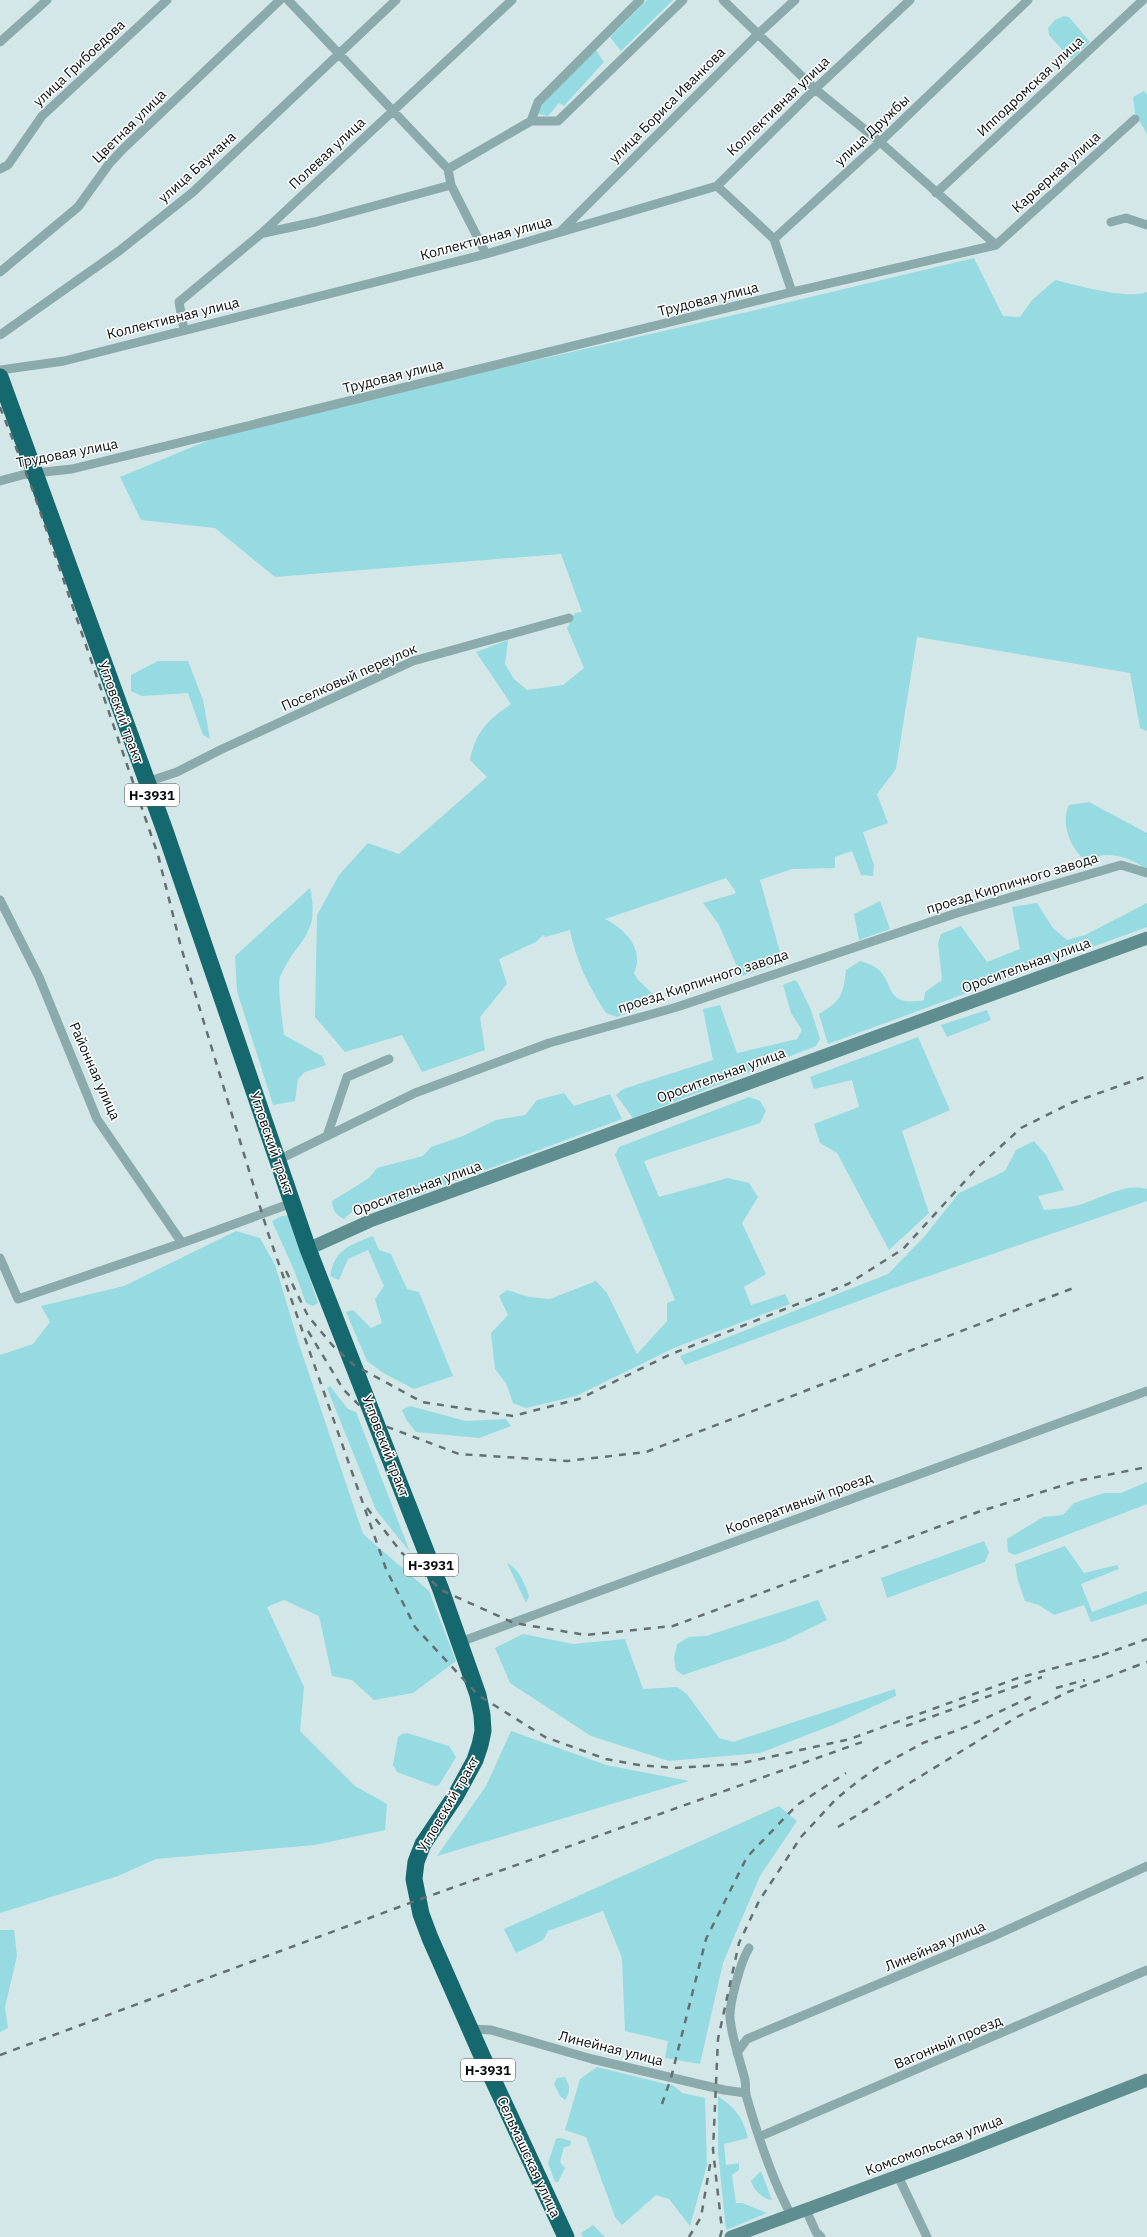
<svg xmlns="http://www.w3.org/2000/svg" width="1147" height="2237" font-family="'IBM Plex Sans',sans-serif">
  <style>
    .green { fill: #96dbe1 }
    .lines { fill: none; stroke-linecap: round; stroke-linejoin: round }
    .street { stroke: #8baaac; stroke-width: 9 }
    .secondary { stroke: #5f8e91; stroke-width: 13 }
    .highway { stroke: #14686e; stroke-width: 17 }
    .rail { stroke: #636f70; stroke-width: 2.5; stroke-dasharray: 7 7; stroke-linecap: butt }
    .labels { text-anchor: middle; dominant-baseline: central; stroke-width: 3; stroke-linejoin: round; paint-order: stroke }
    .shield { fill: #fff; stroke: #525657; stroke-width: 1 }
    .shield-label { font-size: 13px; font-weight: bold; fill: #080e0f }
    .street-label { font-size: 14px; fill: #080e0f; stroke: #fff }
  </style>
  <rect width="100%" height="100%" fill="#d3e7e8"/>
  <path class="green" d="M647 0H673L621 51 610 37Z
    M1064 16 1069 17 1090 42 1071 60 1049 35 1048 28 1055 20Z
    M596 50 604 62 564 106 559 103 548 116 538 114 540 104Z
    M1144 91 1147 95V134L1135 113 1133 97Z
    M974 258 1003 316 1020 317 1032 300 1055 280C1076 285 1128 300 1147 292V731L1140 728 1130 673 917 637 896 769 877 794 888 823 863 832 874 865 873 876 861 875 852 851 835 857V868L792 869 760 880 783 963 741 976 719 925 703 903 734 894 736 892 726 878 605 919C625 929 645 949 634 973L638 980 652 993V1003L617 1017 606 1013C590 989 575 959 570 930L545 937 543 935 536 942 499 959 507 984 480 1017 485 1050 422 1072 402 1035 345 1052 315 1017 317 915 339 875 368 843 399 854 487 777 470 760C475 732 488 720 511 704L476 652 508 640 505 664 514 679 527 690 563 685 584 668 567 628 575 613 582 612 561 554 275 577 215 528 141 520 120 477 238 428 760 309Z
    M158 661H188L203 700 210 739 203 735 188 693 142 696 131 691V675Z
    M1089 802 1147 833V871C1139 861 1118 854 1105 855 1099 855 1092 860 1087 862 1071 850 1060 824 1069 805Z
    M310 888C321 937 296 939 280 977 277 985 283 1025 284 1035L322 1056 326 1065 305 1072 298 1079 295 1101 273 1105 237 991 235 956Z
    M880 901 890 929 859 940 854 914Z
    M1037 903 1053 928 1067 940 1085 935 1147 903V927L828 1044 819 1014C841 1001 843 996 846 970L860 961C864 962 870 964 875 967 896 980 882 1008 924 1000L925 992 942 980 938 943 941 934 961 926 987 962 1020 949 1012 907Z
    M795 980 798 983 811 1010 820 1039 816 1046 633 1118 616 1095 623 1089 713 1060 703 1009 720 1005 737 1053 797 1039 802 1030 791 1013 783 985Z
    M987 1010 991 1020 947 1037 941 1025Z
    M918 1037 950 1110 902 1131 929 1213 889 1250 837 1153 820 1143 814 1124 859 1107 852 1080 814 1089 810 1077Z
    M564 1093 574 1106 610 1094 622 1119 394 1204 390 1196C371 1197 357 1207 344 1219 335 1214 333 1211 332 1201L369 1178 377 1168 423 1156 431 1147 463 1136 496 1120 525 1115 537 1100Z
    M749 1097 760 1101 766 1111 760 1123 644 1161 659 1197 728 1178 749 1183 758 1197 742 1223 766 1274 744 1287 751 1305 785 1294 790 1304 674 1348 576 1396 526 1408 513 1403 506 1383 495 1369 491 1333 508 1315 499 1296 507 1290 529 1297 550 1299 596 1281 607 1293 637 1354 667 1321V1303L675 1300 615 1155 619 1147Z
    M1034 1141 1046 1155 1064 1190 1038 1196 1044 1210C1054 1209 1065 1208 1075 1206 1097 1201 1124 1182 1147 1189V1201L891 1289 685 1365 680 1356 888 1274 924 1237 959 1193 1005 1171 1016 1150Z
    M294 1215 302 1255 318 1303 313 1306 306 1303 294 1270 272 1221 282 1216Z
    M236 1231 260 1238 275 1265 300 1347 363 1534 429 1591 456 1661 413 1693 374 1700 352 1680 332 1676 319 1616 284 1600 267 1607 304 1687 300 1731 355 1786 387 1804 385 1830 315 1845 156 1859 118 1876 0 1913V1355L33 1344 50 1322 41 1306 124 1286Z
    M373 1236 379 1250 391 1254 407 1289 419 1292 453 1376 414 1389 385 1374 367 1361 346 1312 353 1310 371 1328 382 1323 375 1299 384 1286 368 1250 348 1259 339 1280 330 1276C335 1249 350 1245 373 1236Z
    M330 1386 348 1409 356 1412 410 1552 376 1510 327 1388Z
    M410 1406 466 1421 506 1419 511 1426 479 1438 416 1432 407 1421 402 1410Z
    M1147 1482V1504L1015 1555 1008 1552 1007 1539 1043 1517 1063 1515 1074 1503 1104 1493H1121Z
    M984 1541 989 1552 985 1562 887 1598 881 1578Z
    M1065 1546 1084 1573 1117 1565 1119 1569 1081 1584 1092 1612 1147 1591V1604L1091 1622 1084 1605 1054 1615 1039 1605 1025 1601 1018 1581 1015 1564Z
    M507 1563C519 1569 525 1584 529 1596L526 1603Z
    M818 1600 827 1620 784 1641 683 1675 676 1670 674 1658 677 1644 689 1637 706 1636Z
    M523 1634 573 1644 625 1639 643 1689 677 1687 687 1694 719 1738 733 1742 895 1689 896 1696 833 1725 760 1753 669 1761 591 1736 510 1683 495 1648Z
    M511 1731 606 1765 689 1781 437 1856 486 1786Z
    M407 1733 449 1746 456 1757 439 1785 435 1786 397 1772 393 1765 398 1737 402 1734Z
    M779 1806 797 1821 760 1876 723 1963 700 2064 665 2058 668 2041 625 2031 622 1958 603 1911 548 1931 543 1940 516 1953 504 1929Z
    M0 1930H14L17 1956 5 2007 8 2028 0 2032Z
    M597 2067 674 2086 682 2093 705 2098 707 2165 690 2226 669 2199 656 2195 622 2225 615 2217 586 2137 565 2130 580 2079Z
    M565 2077C570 2086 571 2091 565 2100L560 2096 554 2084 557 2078Z
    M718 2096C735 2108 743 2117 748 2138L724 2144 726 2165 739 2163V2170L732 2175 736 2203H742L767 2213 726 2230 718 2152Z
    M560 2138 571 2141 570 2146 564 2147 560 2162 565 2168 558 2182H555L548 2163 556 2139Z
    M761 2171 772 2200C763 2199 754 2191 751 2181Z
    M593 2225 605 2237H583L581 2233Z"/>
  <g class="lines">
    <path class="street" d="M288 0 448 169
      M723 0 815 89 880 142 996 245
      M0 42 47 0
      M531 121H558L683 0
      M0 169 8 165 42 116 167 0
      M451 185 486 254
      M717 186 774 239
      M936 193 1143 0
      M1111 222 1126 218 1147 225
      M561 231 758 34 795 0
      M264 233 315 222 451 185 448 169 531 121 538 102 640 0
      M0 272 78 207 109 164 123 149 280 0
      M792 292 774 239 880 142 1028 0
      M184 330 179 302 262 233 512 0
      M0 335 119 251 193 192 396 0
      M0 370 64 361 486 254 717 186 815 89 910 0
      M0 481 26 474 72 469 792 292 996 245 1135 119
      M147 782 177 772 220 750 413 661 569 618
      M0 900 39 977 97 1119 182 1243
      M327 1136 347 1077 389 1059
      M278 1160 415 1093 549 1043 677 1007 957 913 1121 865 1147 873
      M0 1258 18 1299 182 1243 292 1203
      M460 1642 1147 1391
      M749 1948C741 1961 729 2003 730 2018 732 2039 740 2060 745 2080 746 2085 745 2090 746 2095 758 2137 771 2177 791 2215
      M470 2029 491 2030 592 2059 724 2090 746 2093
      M737 2053 747 2039 996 1935 1147 1866
      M759 2137 1147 1970
      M898 2176 927 2237
      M806 2210 816 2232 821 2237"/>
    <path class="secondary" d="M308 1249 370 1221 1147 938
      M731 2237 958 2154 1147 2080"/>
    <path class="highway" d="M0 377 165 831 308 1249 441 1590 478 1695 482 1715 483 1731 480 1745 475 1760 456 1795 423 1844 416 1862 414 1879 421 1914 430 1938 482 2056 566 2237"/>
    <path class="rail" d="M0 407 33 491 158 855 181 947 268 1233 386 1569 415 1627 478 1695 545 1737 606 1759 639 1765 675 1768 738 1764 850 1739 1018 1678 1106 1654
      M286 1271 308 1316 333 1346 354 1365 422 1402 513 1416 579 1399 669 1355 848 1284 903 1249 977 1168 1021 1128 1071 1103 1147 1076
      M308 1331 343 1389 377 1423 459 1454 567 1461 646 1452 1076 1287
      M367 1508 402 1553 441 1590 514 1623 586 1635 673 1626 978 1512 1077 1481 1147 1467
      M1102 1655 1147 1639
      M1133 1667 1147 1662
      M1056 1688 1085 1680
      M906 1726 1042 1677
      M838 1827 1017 1717 1068 1692 1139 1665
      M0 2055 418 1900 865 1741
      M662 2104 671 2078 706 1939 747 1857 797 1805 846 1773
      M689 2237 701 2217 711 2159
      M720 2237 722 2230 713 2150 718 2039 739 1943 759 1901 801 1837 836 1799 857 1782 877 1768 923 1743 971 1725 1035 1695"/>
  </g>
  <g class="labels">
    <g class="shield">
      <rect x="125" y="784" width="54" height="22" rx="3"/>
      <rect x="404" y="1554" width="54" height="22" rx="3"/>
      <rect x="461" y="2059" width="54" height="22" rx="3"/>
    </g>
    <g class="shield-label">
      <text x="152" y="795">Н-3931</text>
      <text x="431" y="1565">Н-3931</text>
      <text x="488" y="2070">Н-3931</text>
    </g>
    <g class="street-label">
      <text transform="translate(79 63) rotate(-43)">улица Грибоедова</text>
      <text transform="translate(1030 86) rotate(-43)">Ипподромская улица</text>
      <text transform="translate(667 105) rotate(-45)">улица Бориса Иванкова</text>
      <text transform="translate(778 106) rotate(-44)">Коллективная улица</text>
      <text transform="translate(129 126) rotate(-45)">Цветная улица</text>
      <text transform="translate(872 130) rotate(-43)">улица Дружбы</text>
      <text transform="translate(327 153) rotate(-43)">Полевая улица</text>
      <text transform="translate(197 167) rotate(-42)">улица Баумана</text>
      <text transform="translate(1056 172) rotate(-42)">Карьерная улица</text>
      <text transform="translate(486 238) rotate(-15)">Коллективная улица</text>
      <text transform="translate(708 299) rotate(-14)">Трудовая улица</text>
      <text transform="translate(173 318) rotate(-14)">Коллективная улица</text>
      <text transform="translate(393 376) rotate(-14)">Трудовая улица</text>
      <text transform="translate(67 453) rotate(-11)">Трудовая улица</text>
      <text transform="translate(349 677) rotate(-24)">Поселковый переулок</text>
      <text transform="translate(121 712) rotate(70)">Угловский тракт</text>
      <text transform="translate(1012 883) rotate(-17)">проезд Кирпичного завода</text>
      <text transform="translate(1026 965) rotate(-20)">Оросительная улица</text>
      <text transform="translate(703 981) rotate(-18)">проезд Кирпичного завода</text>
      <text transform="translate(95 1071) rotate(66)">Районная улица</text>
      <text transform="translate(721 1075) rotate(-20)">Оросительная улица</text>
      <text transform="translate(272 1143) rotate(71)">Угловский тракт</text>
      <text transform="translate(417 1188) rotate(-20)">Оросительная улица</text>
      <text transform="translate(386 1446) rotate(69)">Угловский тракт</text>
      <text transform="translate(799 1503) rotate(-20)">Кооперативный проезд</text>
      <text transform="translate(448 1804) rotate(-60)">Угловский тракт</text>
      <text transform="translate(935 1946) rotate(-23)">Линейная улица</text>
      <text transform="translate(948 2042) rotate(-23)">Вагонный проезд</text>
      <text transform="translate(611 2048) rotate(14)">Линейная улица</text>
      <text transform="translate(934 2145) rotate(-21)">Комсомольская улица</text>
      <text transform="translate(529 2157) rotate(65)">Сельмашская улица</text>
    </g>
  </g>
</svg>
